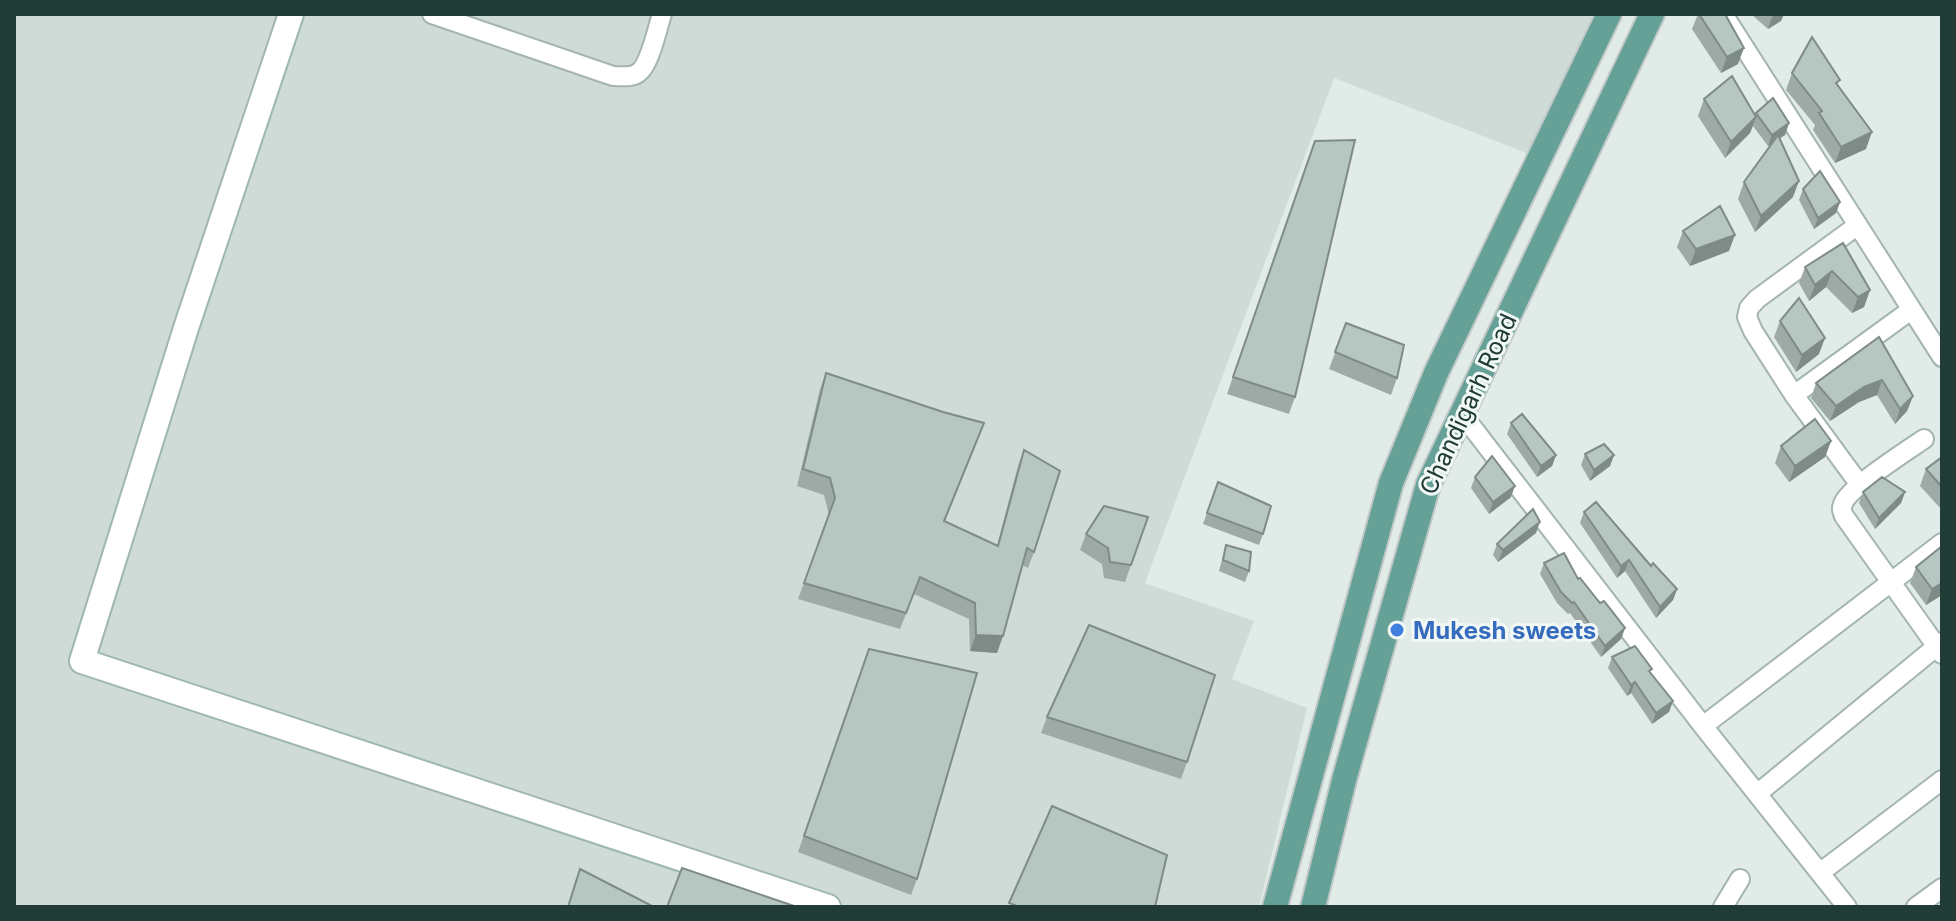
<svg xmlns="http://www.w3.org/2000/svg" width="1956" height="921" font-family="Inter,sans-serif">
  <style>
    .built { fill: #cfdbd7 }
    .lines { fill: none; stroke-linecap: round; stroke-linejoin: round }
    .street-casing { stroke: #a4b4af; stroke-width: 22 }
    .secondary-casing { stroke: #9fb7b1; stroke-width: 28 }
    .primary-casing { stroke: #c1c8c7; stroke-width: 28 }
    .street { stroke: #fff; stroke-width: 18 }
    .secondary { stroke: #fff; stroke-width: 24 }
    .primary { stroke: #65a197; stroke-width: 24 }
    .wall { fill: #9daaa6 }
    .shaded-wall { fill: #7f8b87 }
    .building { fill: #b6c6c1; stroke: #7f8b87; stroke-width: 2 }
    .shop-dot { fill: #3f7fe0; stroke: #f1f8f5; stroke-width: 3 }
    .labels { text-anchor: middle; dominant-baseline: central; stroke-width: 6; stroke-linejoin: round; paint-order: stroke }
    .street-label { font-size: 24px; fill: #213c37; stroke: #f1f8f5 }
    .shop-label { font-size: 24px; font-weight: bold; fill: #366cbe; stroke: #f1f8f5; text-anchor: start }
  </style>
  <rect width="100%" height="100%" fill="#e1ece8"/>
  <path class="built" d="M14 14H1600L1529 154 1334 78 1145 583 1254 621 1232 679 1307 708 1259 907H14Z"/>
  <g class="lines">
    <defs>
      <path id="street" d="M432 14 613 76C621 76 631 78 638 73 650 65 657 29 662 14
        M1723 14 1942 357
        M1858 225 1757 299 1749 308 1747 317 1753 331 1794 395 1860 485
        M1794 395 1911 310
        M1462 414 1703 726 1847 907
        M1924 439C1908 450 1848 488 1843 504 1841 509 1842 511 1844 516L1942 654
        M1703 726 1942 543
        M1757 794 1942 642
        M1821 872 1942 780
        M1723 907 1740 879
        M1916 907 1942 888"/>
      <path id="secondary" d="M291 14 186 328 82 661 828 907"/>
      <path id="primary" d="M1275 907 1391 483 1436 373 1609 14
        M1313 907 1344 780 1428 485 1652 14"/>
    </defs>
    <use href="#street" class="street-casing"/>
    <use href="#secondary" class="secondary-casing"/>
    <use href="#primary" class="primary-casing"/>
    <use href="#street" class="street"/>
    <use href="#secondary" class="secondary"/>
    <use href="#primary" class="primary"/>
  </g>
  <path class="wall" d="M1698 14H1725L1738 64 1721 73 1692 29Z
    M1751 14H1784L1781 21 1768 29Z
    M1792 73 1838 85 1866 149 1835 163 1813 130 1815 125 1786 90Z
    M1704 99 1755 115 1756 113 1789 123 1785 135 1780 138 1793 197 1755 232 1738 199 1744 182 1773 142 1768 146 1753 126 1750 133 1725 158 1698 116Z
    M1315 141 1295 397 1289 414 1227 394Z
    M1803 189 1840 202 1836 213 1814 229 1799 200Z
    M1683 231 1729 251 1690 266 1677 247Z
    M1843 243 1870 290 1864 307 1852 313 1826 287 1809 301 1799 283 1805 267Z
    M1780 321 1819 354 1796 372 1774 337Z
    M1346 323 1397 378 1391 395 1329 369Z
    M1879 337 1913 396 1907 411 1895 424 1877 395 1859 402 1830 421 1811 398 1816 383Z
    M826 373 978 439 945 521 997 546 1018 466 1024 450 1034 552 1028 568 1022 565 997 653 970 651 969 619 914 594 900 629 798 599 829 515 824 495 797 486 820 389Z
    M1511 423 1556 455 1552 466 1537 477 1507 434Z
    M1831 441 1825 457 1789 482 1775 463 1781 446Z
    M1585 454 1614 455 1610 466 1590 481 1581 465Z
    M1942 457V510L1920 486 1926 469Z
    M1475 477 1511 497 1489 514 1471 488Z
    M1218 482 1263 534 1259 545 1203 524Z
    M1863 492H1905L1901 503 1875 529 1859 503Z
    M1584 512 1651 566 1677 589 1673 600 1656 618 1625 571 1617 578 1580 523Z
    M1148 517 1125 582 1104 578 1102 564 1080 550 1086 534Z
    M1536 533 1498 562 1493 555 1497 544Z
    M1226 545 1249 571 1245 582 1219 571Z
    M1544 563 1578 579 1625 628 1621 639 1601 657 1570 613 1568 614 1557 603 1540 574Z
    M1916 567 1942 595 1926 605 1910 583Z
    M869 649 917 879 911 895 798 852Z
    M1612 657 1650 673 1673 701 1669 712 1652 724 1631 693 1627 696 1608 668Z
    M1047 717 1187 762 1181 779 1041 733Z"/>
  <path class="shaded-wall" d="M1778 14H1784L1781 21 1768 29 1772 17Z
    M1744 48 1738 64 1721 73 1727 57Z
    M1756 117 1750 133 1725 158 1731 142Z
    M1789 123 1785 135 1768 146 1772 135Z
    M1872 132 1866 149 1835 163 1841 147Z
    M1799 181 1793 197 1755 232 1761 216Z
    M1840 202 1836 213 1814 229 1818 218Z
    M1735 235 1729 251 1690 266 1696 249Z
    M1832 271 1826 287 1809 301 1815 285Z
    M1870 290 1864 307 1852 313 1858 297Z
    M1825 338 1819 354 1796 372 1802 355Z
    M1882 380 1877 395 1859 402 1830 421 1836 406 1864 387Z
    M1913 396 1907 411 1895 424 1900 409Z
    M1831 441 1825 457 1789 482 1795 466Z
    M1556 455 1552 466 1537 477 1541 466Z
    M1614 455 1610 466 1590 481 1594 470Z
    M1515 486 1511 497 1489 514 1493 502Z
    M1905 492 1901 503 1875 529 1879 518Z
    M1540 522 1536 533 1498 562 1503 550Z
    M1629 560 1625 571 1617 578 1621 566Z
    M1942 583V595L1926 605 1932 589Z
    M1677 589 1673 600 1656 618 1660 607Z
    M1625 628 1621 639 1601 657 1605 646Z
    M976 635 1003 636 997 653 970 651Z
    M1635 682 1631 693 1627 696 1631 685Z
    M1673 701 1669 712 1652 724 1656 713Z"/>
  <path class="building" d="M1699 14H1725L1744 48 1727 57Z
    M1812 37 1840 80 1836 83 1872 132 1841 147 1819 113 1822 111 1792 73Z
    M1732 76 1756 117 1731 142 1704 99Z
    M1773 98 1789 123 1772 135 1756 113Z
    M1778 135 1799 181 1761 216 1744 182Z
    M1355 140 1295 397 1233 377 1315 141Z
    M1820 171 1840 202 1818 218 1803 189Z
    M1720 206 1735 235 1696 249 1683 231Z
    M1843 243 1870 290 1858 297 1832 271 1815 285 1805 267Z
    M1799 298 1825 338 1802 355 1780 321Z
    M1346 323 1404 345 1397 378 1335 352Z
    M1879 337 1913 396 1900 409 1882 380 1864 387 1836 406 1816 383Z
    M826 373 943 412 984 423 944 521 998 546 1024 450 1060 471 1034 552 1027 548 1003 636 976 635 975 603 920 577 906 613 804 583 835 498 830 478 803 469Z
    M1522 414 1556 455 1541 466 1511 423Z
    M1815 419 1831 441 1795 466 1781 446Z
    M1604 444 1614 455 1594 470 1585 454Z
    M1492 456 1515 486 1493 502 1475 477Z
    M1942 457V487L1926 469Z
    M1882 477 1905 492 1879 518 1863 492Z
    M1218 482 1271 506 1263 534 1207 513Z
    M1596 502 1651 566 1653 563 1677 589 1660 607 1629 560 1621 566 1584 512Z
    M1104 506 1148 517 1131 565 1110 562 1108 548 1086 534Z
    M1533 509 1540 522 1503 550 1497 544Z
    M1226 545 1251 552 1249 571 1223 560Z
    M1942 546V583L1932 589 1916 567Z
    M1564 553 1578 579 1580 578 1600 603 1604 601 1625 628 1605 646 1574 602 1572 603 1561 592 1544 563Z
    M1089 625 1215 675 1187 762 1047 717Z
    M1635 646 1652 669 1649 671 1673 701 1656 713 1635 682 1631 685 1612 657Z
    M869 649 977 673 917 879 804 836Z
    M1052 806 1167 855 1155 907H1020L1009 903Z
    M682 868 797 907H667Z
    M580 869 654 907H568Z"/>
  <circle class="shop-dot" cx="1397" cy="630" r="8"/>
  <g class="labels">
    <g class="street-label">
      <text transform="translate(1468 404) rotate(-65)">Chandigarh Road</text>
    </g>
    <g class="shop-label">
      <text x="1413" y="630">Mukesh sweets</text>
    </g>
  </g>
  <rect width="1956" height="921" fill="none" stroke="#213c37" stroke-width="32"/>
</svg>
